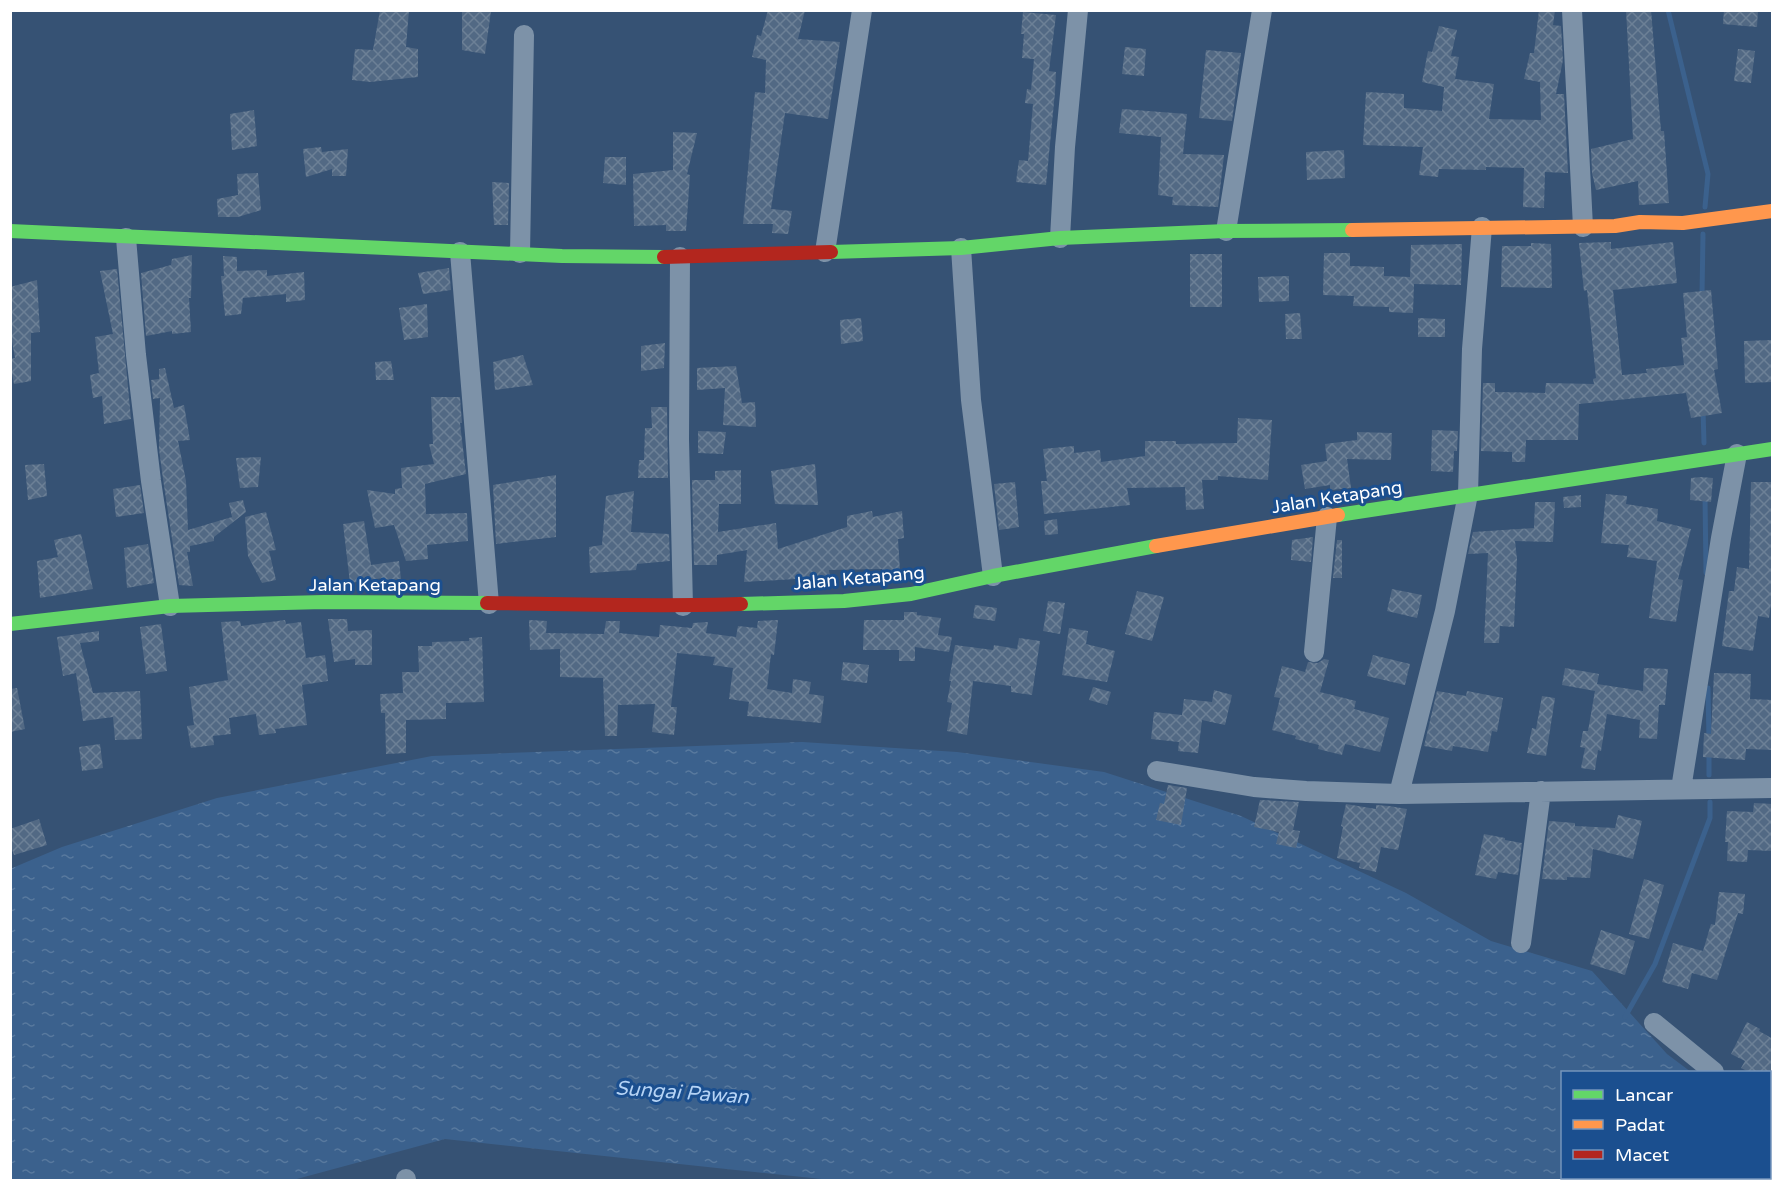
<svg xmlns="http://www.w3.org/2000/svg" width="1783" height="1191" font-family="'Varela Round',sans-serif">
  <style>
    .water { fill: url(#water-ripples) }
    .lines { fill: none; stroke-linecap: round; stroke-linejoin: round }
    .stream { stroke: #3b618d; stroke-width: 5 }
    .building { fill: url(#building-cross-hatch) }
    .street { stroke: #7d92a8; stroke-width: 20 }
    .fast { stroke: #63d668; stroke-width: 14 }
    .slow { stroke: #ff974d; stroke-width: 14 }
    .jam { stroke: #b3261e; stroke-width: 14 }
    .labels { text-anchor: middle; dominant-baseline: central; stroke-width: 6; stroke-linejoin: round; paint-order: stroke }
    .street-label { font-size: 18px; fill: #fff; stroke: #1b4f8f }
    .water-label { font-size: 20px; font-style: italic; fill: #b5d3f5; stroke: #1b4f8f }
  </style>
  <defs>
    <pattern id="water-ripples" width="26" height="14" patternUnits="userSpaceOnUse" patternTransform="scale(1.5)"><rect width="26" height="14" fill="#3b618d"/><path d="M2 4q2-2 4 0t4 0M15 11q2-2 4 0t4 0" fill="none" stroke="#58799e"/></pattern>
    <pattern id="building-cross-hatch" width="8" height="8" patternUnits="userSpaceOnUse" patternTransform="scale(1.5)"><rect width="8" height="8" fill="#526984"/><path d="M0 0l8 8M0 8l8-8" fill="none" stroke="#6c8096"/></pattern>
  </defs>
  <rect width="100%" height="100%" fill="#365274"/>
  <path class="water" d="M802 742 957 752 1104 772 1241 816 1406 893 1491 941 1592 971 1667 1054 1691 1072H1562V1178H1770V1133L1772 1135V1180H831L445 1139 293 1180H11L10 869 62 847 217 798 432 756Z"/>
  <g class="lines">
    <path class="stream" d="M1668 10 1708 174 1705 207
      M1702 296 1703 234
      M1703 410 1704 443
      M1705 496 1706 573
      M1708 688 1709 741
      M1709 753V775
      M1625 1017 1655 964 1710 818V802"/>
  </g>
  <path class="building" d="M380 10H409L406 47 418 49V77L370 82 352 80 355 49 373 50Z
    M462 10 491 11 485 54 462 50Z
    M768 10H805L798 39 840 42 828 119 785 113 771 209 792 211 788 234 772 233 773 224H743L755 92 765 93 766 60 752 57 757 35 761 36Z
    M1539 10H1555L1553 25 1561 26 1563 60 1556 94H1564L1568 173 1545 172 1544 208 1523 207 1524 168 1486 167V170L1439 169 1438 177 1419 175 1423 147 1363 145 1366 92 1404 94V108L1442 111 1444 87 1422 82 1428 51 1432 52 1439 26 1457 30 1451 56 1459 57 1455 79 1494 84 1489 119 1541 120 1540 82 1524 79 1530 53H1534Z
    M1626 10H1651L1661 131H1664L1669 203 1639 205 1638 181 1596 190 1592 173 1591 149 1633 139Z
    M1724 10H1758L1757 27 1723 24Z
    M1023 12 1056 15 1049 71 1056 72 1055 92 1046 185 1016 182 1019 160 1028 161 1033 104 1025 103 1027 89 1031 90 1034 59 1022 58 1024 34H1021Z
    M1125 47 1146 49 1144 76 1122 74Z
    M1738 49 1755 51 1751 83 1734 81Z
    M1206 50 1241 53 1232 121 1199 118Z
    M1122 109 1187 114 1183 154 1224 155 1218 207 1172 205 1173 197 1158 195 1161 137 1119 133Z
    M254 110 257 146 232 150 230 114Z
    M673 132 697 133 687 174 690 175 686 231H666V225L634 226 633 174 673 170Z
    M321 147 322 152 348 149 346 176H332V169L306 177 303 149Z
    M1344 150 1345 178 1307 180 1306 152Z
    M605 157H626V185L603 183Z
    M258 173 261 210 238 217H218L217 199 238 195 237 174Z
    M492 182 509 183 508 225H494Z
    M1611 242V249L1673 242 1677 283 1613 290 1622 375 1647 373 1646 369 1684 365 1681 338 1687 337 1683 293 1711 290 1718 369 1714 370 1722 413 1691 418 1686 393 1579 404 1578 440H1526L1525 462H1512V452L1481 451 1483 383H1495V392L1545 393 1546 383 1594 384 1593 379 1596 378 1587 290 1584 291 1579 243Z
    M1531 243 1551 244 1552 288 1501 287 1502 246H1531Z
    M1462 244 1461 285 1414 284 1413 313 1389 312V307L1353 306 1354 296 1323 295 1324 253H1350V266L1384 267V276L1410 277 1411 245Z
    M1190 254H1222V307H1190Z
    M192 255 191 298H189L191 332 172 334V331L146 336 141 273 171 265 172 259Z
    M223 256 237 257V271L267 270V276L304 272 305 300 286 302V294L243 298 241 314 225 316 221 276H224Z
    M449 268 451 290 423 294 418 273Z
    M117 269 131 419 104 424 102 396 93 398 90 375 99 373 95 337 113 334 100 271Z
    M1289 276V301L1259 302 1258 277Z
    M37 280 40 332 31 333V381L14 384 10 363V359L15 358 10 330V287Z
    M427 304 428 337 404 340 399 308Z
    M1300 313 1302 339H1286L1285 314Z
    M861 318 863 341 841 344 840 320Z
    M1418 318 1445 319V337H1418Z
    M1773 340V382L1745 383 1744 341Z
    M665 343 664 368 641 371V346Z
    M523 355 533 385 495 390 493 362Z
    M391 361 394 380H376L375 362Z
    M736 366 742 403 755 402 756 427 723 425 725 388 697 390V368Z
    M165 368 174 408 184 405 190 440 178 441 186 481 188 530 232 517 229 503 243 500 246 512 214 537V541L190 546V552H187L193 586 179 585 163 479 159 449 160 398 153 399 151 380 159 379V369Z
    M431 397H460L462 423H460L466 474 425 484 426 514 467 513 468 541 427 545 428 559 406 561 394 525 375 528 367 490 395 494V489L402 488 401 468 434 464 429 444H433Z
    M651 407H667L668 478H638L639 460H644L645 428H652Z
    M1238 418 1272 420 1268 480 1218 476V480H1202L1204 509 1186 510 1185 487 1127 488 1130 505 1044 514 1041 481H1047L1043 449 1074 446V453L1100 450 1101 462 1145 456V441H1176V444L1237 443Z
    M1432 430 1458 431 1457 451H1454L1453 472 1431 471Z
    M698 431 726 432 723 454 698 453Z
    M1357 432 1392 433 1391 460 1347 459 1351 488 1330 490V485L1305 489 1301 465 1327 461 1325 444 1357 440Z
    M261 457 258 487 240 488 236 458Z
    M44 464 47 496 28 500 25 465Z
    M815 464 818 505 775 504 771 471Z
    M741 470V504H719L718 532 776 523 778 549 847 527V516L872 511 873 517 902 511 904 538 898 539 900 571 883 574 882 569 829 570 830 577 744 582 747 550 717 555V565H694L692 480H715V471Z
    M556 475V537L496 544 493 485Z
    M1701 477 1713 478 1711 502 1690 500 1691 478Z
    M1015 482 1019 527 999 530 994 484Z
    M1751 482H1773V590L1769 618 1758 616 1753 651 1722 646 1729 591H1734L1737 567 1749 569Z
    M140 485 144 513 116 517 113 489Z
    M634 491 631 532 669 534 670 561 637 564 636 570 590 573 589 547 602 545 606 496Z
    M1606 494 1627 496 1626 504 1658 509 1657 521 1691 529 1678 579 1683 580 1676 622 1649 618 1657 561 1627 557 1629 545 1601 543Z
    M1581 495V507L1564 508 1563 497Z
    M1535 502H1555L1553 542 1515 541 1517 559 1514 627 1500 626 1499 643H1484L1488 553 1468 554 1473 532 1534 528Z
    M266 512 276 550 269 551 276 580 262 583 248 556 245 517Z
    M1057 519 1058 534 1045 535 1044 521Z
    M364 521 371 565 399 561 401 579 384 581 383 578 350 583 343 524Z
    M81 534 93 589 40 598 37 561 58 557 54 540Z
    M1313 537 1311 562 1291 560 1292 540Z
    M1337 540H1342V578H1333Z
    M148 544 154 583 127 588 124 548Z
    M1392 589 1422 595 1417 618 1387 611Z
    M1137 591 1164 597 1152 641 1125 634Z
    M1048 601 1065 603 1060 634 1043 631Z
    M975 605 997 608 995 621 973 618Z
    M904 612H917V615L941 618 938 635 952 637 949 652 915 647V661H899V650H863L864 620H904Z
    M328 619H347L348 631 372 630V665H355V659L334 662Z
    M285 620 286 624 301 622 306 658 325 655 328 681 302 685 307 725 275 729 276 733 259 735 256 714 229 718 231 734 213 736 214 745 191 748 187 726 194 725 189 687 228 680 221 622 240 621 241 626Z
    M529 620 547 621 546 633 604 634 606 621H620L619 633 659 637 660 625 692 628 693 623 708 622 706 633 736 637 738 626 757 628 758 621 778 620 774 655 771 654 767 689 792 693 793 679 811 682 809 694 824 696 821 723 747 716 749 702 729 699 733 668 713 665 715 657 677 653 671 707H677L674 735 652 732 655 704 618 705 617 736H605L603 678 560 677V649L530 650Z
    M161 624 167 671 146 674 140 627Z
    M1069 628 1088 631 1086 644 1115 651 1107 682 1062 675Z
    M99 631V641L80 643 93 693 140 691 142 739 115 740 113 717 83 721 76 673 63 676 57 637Z
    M482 637 484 702 446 703V719L406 720V753L386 754 385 713H381L380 694 403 693 402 672H419L418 646H432V642L469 641V638Z
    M1019 638 1040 641 1032 695 1011 692V686L973 681 967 735 947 731 952 703 947 702 951 681H949L955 645 993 650 994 645 1017 649Z
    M1373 655 1410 664 1405 685 1367 676Z
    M1324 659 1329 660 1320 692 1356 701 1354 709 1389 718 1380 752 1345 744 1342 755 1318 749 1319 745 1295 739 1296 736 1272 730 1280 698 1274 697 1282 666 1305 672 1308 662 1318 663Z
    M843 662 869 665 867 683 841 680Z
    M1565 668 1599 674 1597 684 1643 691 1644 668 1668 669 1665 705H1659L1657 739 1639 738 1640 720 1607 714 1601 751 1598 750 1595 770 1581 768 1585 748 1580 747 1583 731H1588L1595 691 1562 685Z
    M1714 673 1751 674 1750 699 1773 700V750L1746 749 1745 760 1703 757 1704 733 1711 734Z
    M1093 687 1111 692 1107 705 1089 700Z
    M17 688 25 729 10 732V689Z
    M1214 690 1232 695 1225 725 1202 720 1198 753 1178 751 1179 742 1151 739 1154 712 1182 715 1184 699 1212 702Z
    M1437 691 1466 696 1467 691 1503 698 1497 732 1492 731 1488 752 1453 746 1452 751 1424 746Z
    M1542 696 1555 698 1546 756 1527 753 1532 728 1536 729Z
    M100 744 103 768 82 771 79 747Z
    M1168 785 1187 788 1181 825 1156 820 1160 803 1164 804Z
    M1260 800 1299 802 1293 830 1300 831 1296 848 1276 844 1279 832 1254 827Z
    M1754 803 1773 804V851L1748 850 1747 862 1727 861 1728 842H1725L1727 811 1753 812Z
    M1346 804 1376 809V805L1389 806 1407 809 1398 850 1381 847 1376 872 1359 868 1360 863 1337 858 1343 827 1341 826Z
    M1618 815 1642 821 1633 859 1593 849 1590 878 1567 877V880L1542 879 1549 821 1575 823V826L1615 828Z
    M39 819 47 845 14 855 10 844V829Z
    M1484 834 1505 838V840L1522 843 1518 875 1498 872 1496 879 1475 875Z
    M1644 879 1664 885 1649 939 1629 934Z
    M1719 892 1745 894 1743 914 1738 913 1717 980 1692 973 1688 989 1662 982 1673 943 1703 951 1711 924 1715 925Z
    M1601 930 1635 941 1625 975 1590 964Z
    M1747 1022 1760 1029 1759 1031 1773 1039V1072H1749L1741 1068 1745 1061 1731 1054Z"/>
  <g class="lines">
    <path class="street" d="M1572 10 1583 227
      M1482 227 1472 349 1468 494 1445 611 1399 794 1772 788
      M1226 231 1262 10
      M126 238 136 355 151 481 170 606
      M1060 238 1065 147 1078 10
      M961 248 971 400 993 576
      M460 252 489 604
      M825 252 862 10
      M520 253 524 35
      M680 257 679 440 683 606
      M1314 652 1327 517
      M1157 771 1254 787 1306 791 1399 794
      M1681 789 1721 538 1737 454
      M1521 943 1541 791
      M1654 1023 1714 1072
      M1770 1113 1772 1116
      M406 1179V1180"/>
    <path class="fast" d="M10 231 562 256 664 257
      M831 252 961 248 1060 238 1226 231 1352 230
      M1338 515 1772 449
      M741 604 844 601 911 594 993 576 1156 546
      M10 624 170 606 324 602 487 603"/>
    <path class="slow" d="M1352 230 1615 226 1640 222 1683 223 1772 211
      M1156 546 1338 515"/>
    <path class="jam" d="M664 257 831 252
      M487 603C571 604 657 607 741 604"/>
  </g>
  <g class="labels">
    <g class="street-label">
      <text transform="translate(1337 497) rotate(-9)">Jalan Ketapang</text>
      <text transform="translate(859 578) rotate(-5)">Jalan Ketapang</text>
      <text x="375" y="585">Jalan Ketapang</text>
    </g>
    <g class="water-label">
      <text transform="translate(682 1093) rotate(4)">Sungai Pawan</text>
    </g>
  </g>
  <rect width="1783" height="1191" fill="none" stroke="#ffffff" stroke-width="24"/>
  <rect x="1561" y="1071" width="210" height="108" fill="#1b4f8f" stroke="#7695bc" stroke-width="1.5"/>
  <rect x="1573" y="1090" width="30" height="9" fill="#63d668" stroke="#7695bc" stroke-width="1.5"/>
  <text x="1615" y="1101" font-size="18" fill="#ffffff">Lancar</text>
  <rect x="1573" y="1120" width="30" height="9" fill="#ff974d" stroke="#7695bc" stroke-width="1.5"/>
  <text x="1615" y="1131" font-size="18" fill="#ffffff">Padat</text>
  <rect x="1573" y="1150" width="30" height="9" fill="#b3261e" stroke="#7695bc" stroke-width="1.5"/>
  <text x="1615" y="1161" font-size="18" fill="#ffffff">Macet</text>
</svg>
